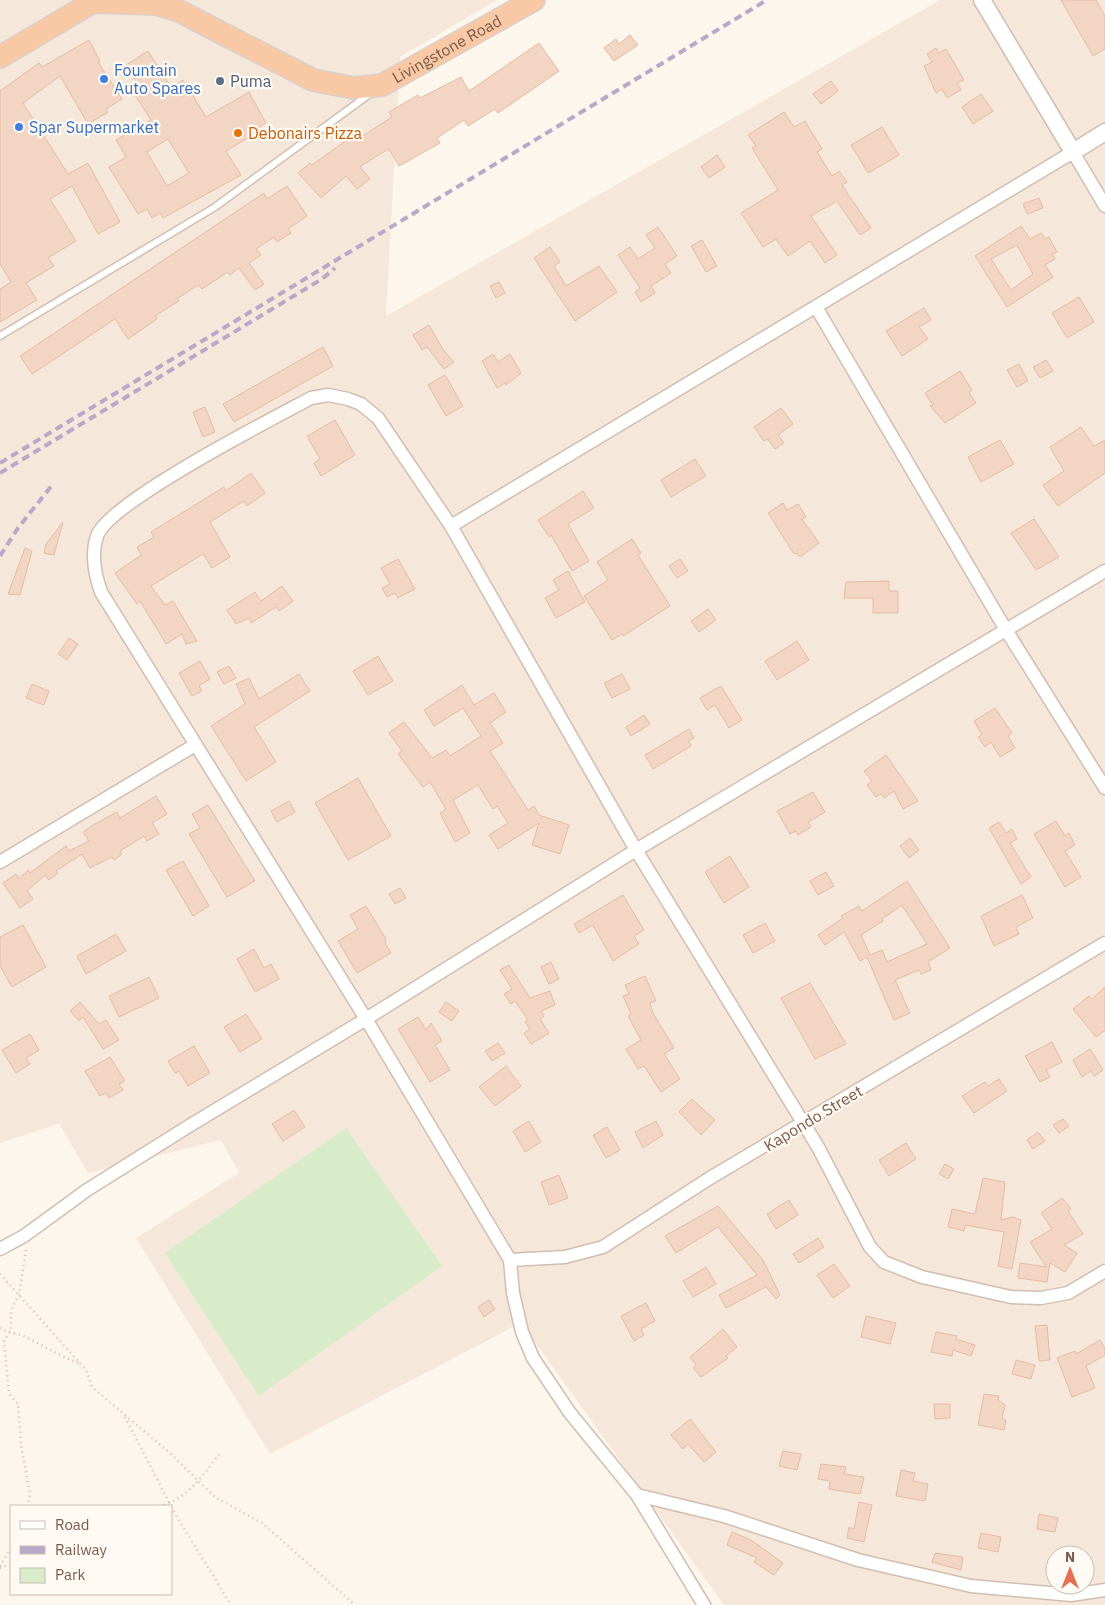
<svg xmlns="http://www.w3.org/2000/svg" width="1105" height="1605" font-family="'IBM Plex Sans',sans-serif">
  <style>
    .residential { fill: #f5e8da; fill-rule: evenodd }
    .green { fill: #d8ecc9 }
    .building { fill: #f3d5c3; stroke: #e6bba3; fill-rule: evenodd }
    .lines { fill: none; stroke-linecap: round; stroke-linejoin: round }
    .service-casing { stroke: #d1beb0; stroke-width: 9 }
    .minor-casing { stroke: #d1beb0; stroke-width: 15 }
    .tertiary-casing { stroke: #d1beb0; stroke-width: 19 }
    .trunk-casing { stroke: #dad1cd; stroke-width: 24 }
    .path { stroke: #d9b8a5; stroke-width: 2.5; stroke-dasharray: 1 4; stroke-linecap: butt }
    .service { stroke: #fff; stroke-width: 6 }
    .minor { stroke: #fff; stroke-width: 12 }
    .tertiary { stroke: #fff; stroke-width: 16 }
    .trunk { stroke: #f9c8a4; stroke-width: 21 }
    .rail { stroke: #b9a8c9; stroke-width: 4; stroke-dasharray: 8 5; stroke-linecap: butt }
    .shop-dot { fill: #3f7fe0; stroke: #fffaf3; stroke-width: 2 }
    .service-dot { fill: #5c6f8a; stroke: #fffaf3; stroke-width: 2 }
    .food-dot { fill: #e8710a; stroke: #fffaf3; stroke-width: 2 }
    .labels { text-anchor: middle; dominant-baseline: central; stroke-width: 4.5; stroke-linejoin: round; paint-order: stroke }
    .street-label { font-size: 16px; fill: #7a5c4d; stroke: #fffaf3 }
    .shop-label { font-size: 16px; fill: #366cbe; stroke: #fffaf3; text-anchor: start }
    .service-label { font-size: 16px; fill: #4e5e75; stroke: #fffaf3; text-anchor: start }
    .food-label { font-size: 16px; fill: #c56008; stroke: #fffaf3; text-anchor: start }
  </style>
  <rect width="100%" height="100%" fill="#fdf6ec"/>
  <path class="residential" d="M0 0H497L400 57 386 316 940 0H1105V1605H724L521 1323 270 1454 136 1238 239 1173 221 1140 88 1173 59 1124 0 1143ZM1055 1555H1085V1585H1055Z"/>
  <path class="green" d="M346 1128 442 1266 259 1396 165 1253Z"/>
  <path class="building" d="M1061 0H1096L1105 16V49L1093 56Z
    M630 35 638 45 614 61 604 48 616 39 619 44Z
    M89 40 100 61 98 62 122 99 106 109 108 112 88 124 60 76 23 103 68 174 88 163 120 222 98 234 72 186 50 199 76 241 48 258 54 266 26 283 37 300 0 322V289L11 282 0 264V91L39 63 42 67Z
    M539 43 559 71 498 113 495 109 468 126 464 120 437 138 440 143 399 166 389 149 380 154 360 167 370 179 357 189 346 176 321 198 298 173 310 163 312 165 358 132 361 137 392 117 389 112 418 95 420 98 461 77 469 91Z
    M936 48 939 53 946 49 964 80 957 83 961 90 947 98 942 89 936 93 924 66 932 62 927 54Z
    M148 51 171 87 183 80 206 117 249 92 266 123 250 133 251 136 226 151 241 175 163 218 160 213 152 218 147 209 138 214 109 167 126 157 116 140 151 120 132 90 139 86 126 65ZM168 139 189 173 167 186 147 152Z
    M831 81 838 91 821 104 813 94Z
    M981 94 993 111 973 124 962 107Z
    M784 112 794 127 805 121 822 149 817 152 832 176 839 171 847 182 842 185 871 228 860 235 837 201 811 216 837 255 825 263 810 241 788 256 776 239 763 247 741 213 778 190 752 148 756 146 748 135Z
    M882 127 899 155 868 173 851 145Z
    M717 155 725 167 709 178 701 167Z
    M287 186 307 216 288 229 291 233 277 242 274 237 256 249 261 255 249 263 264 284 255 290 239 268 230 275 228 272 202 289 198 285 177 299 179 301 155 316 157 319 128 339 115 319 32 374 20 356 264 193 267 199Z
    M1039 198 1043 208 1027 214 1023 204Z
    M1021 226 1030 239 1041 233 1045 239 1049 237 1057 252 1052 254 1055 259 1045 265 1053 277 1007 307 975 256ZM1017 245 1033 274 1011 290 991 259Z
    M658 227 677 256 665 264 671 273 651 286 655 293 641 302 635 292 640 288 618 255 630 247 638 259 655 248 646 235Z
    M702 240 717 266 706 272 691 246Z
    M550 247 560 262 554 266 566 286 599 266 617 292 575 321 534 258Z
    M499 282 505 293 496 298 490 286Z
    M1079 297 1094 322 1067 338 1052 313Z
    M924 308 931 320 919 327 928 339 902 356 886 331Z
    M429 325 444 351 454 362 444 369 427 347 422 350 413 335Z
    M323 347 333 366 234 422 223 404Z
    M493 354 498 362 510 354 521 373 506 385 505 383 497 388 482 361Z
    M1046 360 1053 371 1040 378 1033 367Z
    M1019 364 1028 381 1017 387 1007 370Z
    M960 371 972 390 969 393 976 403 945 423 930 406 933 405 925 393Z
    M445 375 463 406 446 416 428 385Z
    M205 407 215 432 203 437 193 412Z
    M781 408 793 424 778 435 784 443 775 449 768 439 764 441 754 427Z
    M335 420 355 455 321 476 314 463 320 459 307 436Z
    M1081 427 1094 446 1105 440V473L1058 506 1043 485 1064 471 1050 447Z
    M1000 440 1014 464 981 482 968 457Z
    M695 459 706 476 671 497 661 480Z
    M251 473 265 493 247 506 244 501 210 522 230 557 212 568 203 554 151 586 165 605 173 601 197 641 186 644 182 634 166 644 140 601 137 604 115 573 141 555 137 547 154 537 151 532 224 487 226 491Z
    M583 491 594 508 568 524 589 561 572 571 551 535 549 537 538 520Z
    M783 503 787 510 798 504 806 517 802 519 819 543 800 557 797 553 794 554 768 513Z
    M1034 519 1059 557 1036 570 1011 533Z
    M63 522 54 555 44 553 46 544Z
    M632 539 641 553 638 555 670 606 623 636 622 634 612 640 584 596 608 580 597 562Z
    M25 548 32 551 20 595 8 594Z
    M398 559 415 589 398 598 395 593 387 597 382 588 390 584 381 568Z
    M680 559 688 571 677 578 669 566Z
    M568 571 585 602 556 618 545 598 559 590 553 580Z
    M889 581V591H898V613H873V598H844L846 582Z
    M282 586 293 601 279 611 276 607 251 623 249 618 236 624 227 610 255 592 261 601Z
    M708 609 716 620 699 632 691 621Z
    M69 638 78 644 67 660 58 654Z
    M797 641 809 660 777 680 765 661Z
    M378 656 393 681 368 695 353 671Z
    M200 661 210 679 199 686 202 691 192 696 179 673Z
    M229 666 236 678 224 684 217 672Z
    M299 674 310 691 254 727 276 762 246 781 211 726 245 704 236 684 249 678 259 699Z
    M622 674 630 689 612 698 604 683Z
    M32 684 49 691 44 705 26 698Z
    M462 685 474 705 494 693 506 712 490 723 503 743 490 751 528 810 534 806 539 815 569 825 560 854 532 845 539 823 498 849 489 835 508 823 497 806 493 809 478 785 453 800 470 833 455 842 440 813 446 809 430 782 423 787 398 754 402 751 389 733 404 722 432 758 446 750 450 756 481 736 463 708 434 726 424 710Z
    M721 686 742 720 729 728 715 705 707 710 700 698Z
    M995 708 1012 733 1008 736 1015 748 1000 757 991 742 985 747 978 737 982 735 974 721Z
    M644 715 650 724 631 736 626 727Z
    M689 729 694 738 688 741 691 746 653 769 645 755Z
    M886 755 918 801 903 809 894 791 884 798 881 794 876 797 867 785 872 781 864 771Z
    M358 778 391 836 348 860 315 803Z
    M813 792 825 812 808 822 811 827 798 835 796 831 790 834 777 811Z
    M156 796 167 814 152 823 159 834 147 841 144 836 120 851 122 854 114 860 112 857 90 868 82 854 56 871 58 873 49 880 45 875 27 891 33 899 20 908 3 883 16 874 19 879 28 870 30 873 66 846 69 851 89 841 83 832 93 825 117 812 120 818Z
    M289 801 295 812 277 822 271 811Z
    M208 805 255 881 227 897 189 834 200 828 192 814Z
    M1056 821 1065 836 1069 833 1075 845 1065 851 1081 877 1065 887 1034 834Z
    M999 822 1006 833 1012 829 1017 839 1010 843 1031 877 1021 884 989 828Z
    M910 838 919 850 909 858 900 846Z
    M730 856 749 887 724 903 705 872Z
    M183 861 209 906 193 916 166 870Z
    M826 872 834 886 818 895 810 881Z
    M907 881 950 948 928 962 931 970 921 974 919 970 895 980 910 1013 894 1020 867 957 860 961 844 932 825 945 818 935 843 918 841 916 859 906 862 911ZM902 905 927 944 887 962 882 950 870 955 861 935 883 921 882 919Z
    M400 888 406 898 395 904 389 894Z
    M623 895 644 930 634 936 639 944 613 961 593 925 579 933 574 924Z
    M1022 895 1033 918 1016 927 1019 934 994 946 981 916Z
    M366 906 386 939 385 943 391 953 357 973 338 941 358 929 350 915Z
    M765 923 775 941 753 953 743 935Z
    M23 925 46 967 12 987 0 966V937Z
    M116 934 126 951 86 974 77 956Z
    M254 949 264 968 271 964 279 979 255 992 237 959Z
    M551 962 559 979 549 984 541 967Z
    M509 965 530 998 550 991 555 1005 541 1011 544 1016 540 1019 549 1033 531 1044 524 1033 530 1029 525 1022 528 1020 515 1001 511 1004 504 994 512 989 500 970Z
    M645 976 656 1001 650 1003 653 1013 674 1048 664 1054 680 1079 661 1092 644 1066 638 1069 626 1049 641 1040 628 1016 631 1014 623 996 629 994 625 985Z
    M149 977 159 998 119 1017 109 996Z
    M810 983 846 1044 815 1059 781 998Z
    M1105 987V1030L1096 1037 1073 1009 1089 996 1092 999Z
    M80 1002 99 1024 106 1020 119 1040 103 1049 83 1017 79 1021 70 1011Z
    M446 1002 459 1011 452 1021 439 1012Z
    M246 1014 262 1039 240 1052 224 1027Z
    M418 1017 426 1030 431 1023 442 1041 435 1045 450 1070 430 1082 398 1029Z
    M30 1034 39 1050 26 1058 30 1064 16 1073 2 1050Z
    M1052 1042 1062 1062 1046 1070 1050 1077 1040 1082 1025 1056Z
    M498 1043 505 1053 492 1061 485 1051Z
    M194 1046 210 1073 188 1086 179 1071 175 1073 168 1061Z
    M1090 1049 1103 1070 1094 1076 1091 1071 1082 1077 1073 1060Z
    M110 1057 125 1081 119 1084 123 1090 109 1098 106 1093 100 1096 85 1071Z
    M506 1066 521 1086 495 1106 479 1087Z
    M999 1079 1007 1091 974 1113 962 1096 985 1082 988 1086Z
    M692 1099 715 1120 701 1135 679 1112Z
    M294 1110 305 1127 283 1141 272 1124Z
    M1063 1119 1069 1126 1059 1133 1053 1125Z
    M529 1121 541 1142 525 1152 513 1131Z
    M656 1121 663 1135 643 1148 635 1132Z
    M607 1127 620 1150 606 1158 593 1135Z
    M1038 1132 1045 1141 1033 1149 1027 1140Z
    M906 1143 916 1159 889 1176 879 1160Z
    M945 1164 954 1169 948 1179 939 1174Z
    M559 1175 568 1198 549 1205 541 1182Z
    M983 1178 1005 1182 1001 1220 1013 1217 1021 1220 1012 1269 998 1266 1004 1232 965 1225 964 1231 948 1227 952 1209 975 1214Z
    M1062 1198 1071 1209 1068 1211 1083 1234 1064 1245 1077 1253 1065 1272 1050 1263 1047 1282 1018 1278 1020 1263 1046 1267 1030 1242 1052 1229 1041 1213Z
    M789 1200 798 1215 776 1229 767 1214Z
    M718 1206 763 1260 780 1295 776 1299 766 1287 726 1308 719 1295 757 1275 718 1227 676 1253 665 1236Z
    M818 1238 824 1247 799 1263 793 1254Z
    M834 1264 850 1286 833 1298 817 1275Z
    M706 1267 716 1284 693 1297 683 1281Z
    M489 1300 495 1309 484 1317 478 1307Z
    M646 1303 655 1321 641 1329 644 1335 634 1341 621 1316Z
    M866 1316 896 1323 890 1344 861 1337Z
    M1047 1325 1050 1360 1039 1361 1035 1326Z
    M723 1329 737 1347 726 1356 728 1358 701 1377 693 1368 696 1365 690 1357Z
    M936 1332 957 1336 956 1339 975 1345 971 1356 953 1350 952 1356 931 1352Z
    M1100 1340 1105 1348V1355L1086 1366 1095 1388 1072 1397 1057 1358 1075 1351 1076 1354Z
    M1016 1360 1035 1365 1031 1379 1012 1374Z
    M984 1394 999 1396 998 1400 1005 1405 1002 1419 1006 1420 1004 1430 978 1425Z
    M934 1404H950V1418L935 1419Z
    M690 1419 716 1452 704 1462 688 1444 683 1449 671 1435Z
    M783 1451 801 1454 797 1470 779 1466Z
    M821 1464 846 1467 844 1474 864 1477 860 1494 829 1489 830 1481 818 1479Z
    M901 1470 915 1473 913 1481 928 1484 925 1501 896 1496Z
    M859 1502 872 1505 864 1542 847 1538 849 1527 854 1529Z
    M1039 1514 1058 1518 1055 1532 1037 1529Z
    M732 1532 751 1540 783 1563 774 1575 754 1562 757 1558 727 1545Z
    M981 1533 1001 1537 998 1552 978 1548Z
    M935 1553 963 1557 961 1570 932 1562Z"/>
  <g class="lines">
    <defs>
      <path id="service" d="M0 336 215 207 371 93"/>
      <path id="minor" d="M816 307 1006 630 1105 788
        M451 526 1073 152 1105 206
        M0 862 195 745
        M0 1249 24 1236 87 1190 189 1126 366 1019 636 850 1105 571
        M510 1260 565 1257 603 1247 710 1178 1105 943
        M637 1495 724 1516 858 1560 971 1586 1071 1595 1105 1590
        M704 1605 637 1495 570 1413 533 1358 522 1332 513 1293 510 1260 366 1019 101 592C95 575 91 554 97 536 109 502 272 419 311 398L328 395 348 399 361 404 378 418 451 526 636 850 818 1147 870 1247 884 1262 922 1277 1011 1297 1041 1298 1068 1293 1105 1271"/>
      <path id="tertiary" d="M982 0 1073 152 1105 132"/>
      <g id="trunk">
        <path id="s1" d="M0 57 93 2 157 4 179 11 313 80 354 88 382 85 534 0"/>
      </g>
    </defs>
    <use href="#service" class="service-casing"/>
    <use href="#minor" class="minor-casing"/>
    <use href="#tertiary" class="tertiary-casing"/>
    <use href="#trunk" class="trunk-casing"/>
    <path class="path" d="M26 1250 19 1295 11 1310V1330L4 1341 9 1394 18 1404 21 1445 30 1493 28 1506
      M0 1274 86 1370 92 1387 171 1454 215 1497 262 1523 355 1605
      M0 1328C8 1333 17 1333 26 1337 44 1346 59 1356 79 1363
      M125 1417 171 1506
      M159 1506C186 1501 204 1474 220 1453
      M171 1507 231 1605
      M0 1566 11 1548
      M0 1568 11 1564"/>
    <use href="#service" class="service"/>
    <use href="#minor" class="minor"/>
    <use href="#tertiary" class="tertiary"/>
    <use href="#trunk" class="trunk"/>
    <path class="rail" d="M0 463 767 0
      M0 473 322 279 335 268
      M0 556 18 528 53 484"/>
  </g>
  <g class="shop-dot">
    <circle cx="104" cy="79" r="5"/>
    <circle cx="19" cy="127" r="5"/>
  </g>
  <circle class="service-dot" cx="220" cy="81" r="5"/>
  <circle class="food-dot" cx="238" cy="133" r="5"/>
  <g class="labels">
    <g class="street-label">
      <text stroke="none"><textPath href="#s1" startOffset="490">Livingstone Road</textPath></text>
      <text transform="translate(813 1118) rotate(-31)">Kapondo Street</text>
    </g>
    <g class="shop-label">
      <text x="114" y="70">Fountain<tspan x="114" dy="18">Auto Spares</tspan></text>
      <text x="29" y="127">Spar Supermarket</text>
    </g>
    <g class="service-label">
      <text x="230" y="81">Puma</text>
    </g>
    <g class="food-label">
      <text x="248" y="133">Debonairs Pizza</text>
    </g>
  </g>
  <rect x="10" y="1505" width="162" height="90" fill="#fffaf3" stroke="#cabbb1"/>
  <rect x="20" y="1521" width="25" height="8" fill="#ffffff" stroke="#cabbb1"/>
  <text x="55" y="1530" font-size="15" fill="#7a5c4d">Road</text>
  <rect x="20" y="1546" width="25" height="8" fill="#b9a8c9" stroke="#cabbb1"/>
  <text x="55" y="1555" font-size="15" fill="#7a5c4d">Railway</text>
  <rect x="20" y="1568" width="25" height="15" fill="#d8ecc9" stroke="#cabbb1"/>
  <text x="55" y="1580" font-size="15" fill="#7a5c4d">Park</text>
  <g transform="translate(1070 1570)"><circle r="24" fill="#fffaf3" stroke="#cabbb1"/>
  <path d="M0-4L9 19L0 12L-9 19Z" fill="#e76f51"/>
  <text y="-8" font-size="14" font-weight="bold" text-anchor="middle" fill="#7a5c4d">N</text>
  </g>
</svg>
